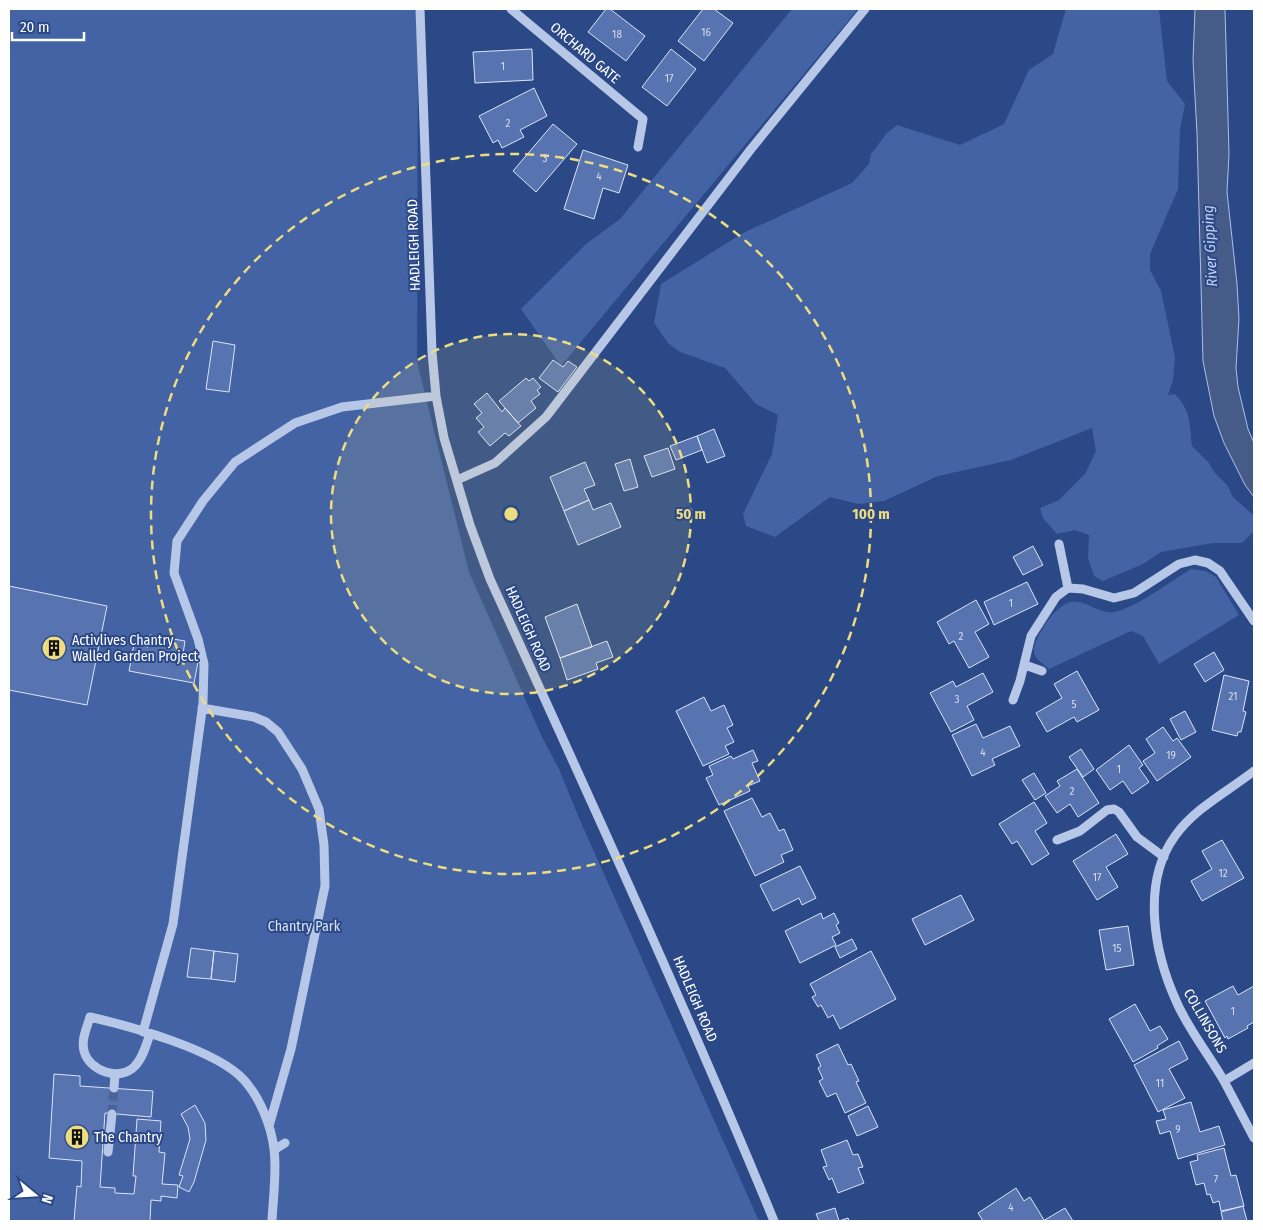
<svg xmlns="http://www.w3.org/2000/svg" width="1263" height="1230" font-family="'Fira Sans Condensed',sans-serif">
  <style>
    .green { fill: #4363a5 }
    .water { fill: #465b88; stroke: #acc0e8 }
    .building { fill: #5774b0; stroke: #dbe4f6 }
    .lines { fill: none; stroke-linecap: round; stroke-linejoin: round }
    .minor-tunnel { stroke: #4b6399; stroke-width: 9; stroke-dasharray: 9 4.5; stroke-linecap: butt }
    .minor { stroke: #b7c7e8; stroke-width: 9 }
    .ring { fill: none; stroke: #eddc80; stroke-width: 2.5; stroke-dasharray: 9 6 }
    .labels { text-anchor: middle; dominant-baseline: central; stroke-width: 4; stroke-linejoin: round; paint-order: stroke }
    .number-label { font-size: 11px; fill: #d5dceb }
    .street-label { font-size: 14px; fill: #fff; stroke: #2b4887 }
    .poi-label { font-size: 14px; fill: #fff; stroke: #2b4887; text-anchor: start }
    .park-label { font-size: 14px; fill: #dbe4f6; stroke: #2b4887 }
    .water-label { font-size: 15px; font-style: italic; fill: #c3d2ef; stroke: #2b4887 }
    .centre { fill: #eddc80; stroke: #2b4887; stroke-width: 2.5 }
    .ring-label { font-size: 15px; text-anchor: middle; font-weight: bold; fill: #eddc80; stroke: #2b4887; stroke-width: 4; stroke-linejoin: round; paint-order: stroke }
  </style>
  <rect width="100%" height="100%" fill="#2b4887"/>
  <path class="green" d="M9 9H418L417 362 469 572 542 737 559 769 579 818 759 1221H9Z
    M792 9H858L561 366 521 309 586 244 620 219Z
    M1066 9H1159L1167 81 1185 104 1180 129 1178 189 1150 254V270L1161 291 1175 357 1173 380 1168 395 1175 394C1191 411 1190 425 1192 446L1209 463 1214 472 1228 486 1232 496 1254 516V531L1242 543H1213L1161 552 1143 564 1103 581 1094 576 1088 558 1089 535 1075 530 1057 534 1043 518 1040 508 1059 500 1085 474 1096 451 1092 428 1011 460 938 476 884 501 858 504 830 497 775 537 746 526 743 514 772 454 778 415 756 404 725 368 680 352 668 343 654 323 661 284 743 233 852 183 869 164 871 154 887 133 897 125 960 145 1004 124 1029 70 1053 54Z
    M1191 569 1206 571 1216 577 1239 615 1159 664 1143 636 1131 631 1049 669C1044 664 1035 660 1034 652 1033 638 1056 604 1071 602 1087 599 1098 615 1114 612 1136 608 1171 581 1191 569Z"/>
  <path class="water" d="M1195 9H1225L1229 154 1227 192 1237 284 1239 319 1236 368 1238 387 1248 429 1254 443V497L1245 485 1224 443 1214 416 1203 361 1197 133 1193 60Z"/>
  <path class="building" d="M606 9H610L645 36 626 61 588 32Z
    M703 9H714L733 23 704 61 678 41Z
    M532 49 533 80 475 83 473 52Z
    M671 49 696 69 667 106 642 87Z
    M534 88 547 116 520 130 524 137 502 148 498 140 493 143 479 116Z
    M553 124 577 144 536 192 513 171Z
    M583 150 628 165 619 193 603 188 594 219 564 209Z
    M213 341 235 345 229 392 206 389Z
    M553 360 563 367 568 361 577 367 558 392 539 378Z
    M526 378 529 381 533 378 541 387 537 390 540 394 531 401 536 408 518 423 499 401Z
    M487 393 502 412 505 408 521 426 509 436 505 433 490 446 478 432 484 427 476 418 482 413 474 404Z
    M714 429 725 456 707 463 697 436Z
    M697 436 702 450 676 460 670 446Z
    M668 448 675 469 652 477 644 456Z
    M630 459 638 487 624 491 615 464Z
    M585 462 595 485 584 489 589 500 564 511 550 477Z
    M589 500 593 510 611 503 621 527 578 545 564 511Z
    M1033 546 1043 565 1023 575 1013 557Z
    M1027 582 1038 604 994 625 984 602Z
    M9 586 107 606 87 705 9 690Z
    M976 600 989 624 975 632 989 657 969 668 954 641 949 644 937 622Z
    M577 604 592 647 560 658 545 617Z
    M150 635 185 641 183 654 199 657 194 683 129 671 134 644 148 647Z
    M607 641 613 657 596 663 598 669 567 680 560 658Z
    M1214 652 1224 670 1205 682 1194 664Z
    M1077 671 1099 710 1077 722 1074 717 1047 732 1036 713 1062 698 1054 684Z
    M983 673 993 692 967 706 974 720 951 732 930 693 953 681 956 687Z
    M1224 675 1249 681 1243 711 1246 712 1241 732H1238L1237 736 1212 730Z
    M704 697 711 711 724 705 733 725 727 728 734 742 725 746 729 754 703 766 676 711Z
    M1185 711 1196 732 1181 740 1170 719Z
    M976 724 983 738 1010 726 1020 746 992 759 995 765 972 776 952 735Z
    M1163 727 1173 741 1177 738 1191 757 1157 781 1143 761 1155 753 1146 739Z
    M1129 745 1143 765 1139 768 1149 782 1132 794 1123 781 1110 790 1096 770Z
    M1081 749 1094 769 1083 777 1069 757Z
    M753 750 758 761 752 763 760 781 748 786 750 791 719 805 706 778 713 775 709 766 731 756 733 759Z
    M1077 769 1099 803 1078 817 1070 804 1057 813 1045 796 1060 786 1057 781Z
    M1034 773 1046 793 1035 800 1022 780Z
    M752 798 762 817 770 813 779 831 784 829 793 850 781 855 784 862 755 876 724 811Z
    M1034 802 1047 823 1035 831 1049 854 1032 865 1017 841 1012 844 999 824Z
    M1116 834 1128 854 1106 867 1118 887 1097 900 1073 861Z
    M1222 840 1244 878 1202 901 1191 881 1212 869 1202 851Z
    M800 866 816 898 802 905 799 898 773 911 760 885Z
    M961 895 974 920 925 945 912 919Z
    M821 913 823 919 834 913 839 923 836 925 840 933 832 937 836 945 800 963 785 931Z
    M1128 926 1134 965 1106 970 1099 930Z
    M852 939 857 949 840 958 835 947Z
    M191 948 214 951 211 979 187 977Z
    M214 951 238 954 235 982 211 979Z
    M871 951 896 999 840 1029 833 1015 828 1018 821 1005 818 1007 812 997 816 995 810 984Z
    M1233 986 1238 995 1254 986V1022L1247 1026 1248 1028 1228 1039 1227 1036 1225 1038 1205 1001Z
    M1135 1004 1150 1031 1160 1026 1168 1039 1157 1046 1158 1048 1133 1062 1109 1019Z
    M1179 1041 1188 1059 1169 1069 1185 1098 1158 1112 1134 1065Z
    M838 1044 848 1065 851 1064 859 1081 856 1082 866 1103 845 1113 836 1093 827 1097 819 1081 823 1079 818 1068 821 1066 816 1055Z
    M54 1074 80 1076V1086L153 1091 151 1117 105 1113 100 1187 115 1188V1193L134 1194 136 1176H133L137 1119 161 1121 159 1152 165 1153 162 1184 178 1185 177 1198 161 1196V1201L151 1200 150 1221H74L77 1186 81 1187 82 1161 49 1158Z
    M1191 1102 1200 1132 1219 1126 1225 1145 1178 1159 1170 1131 1160 1134 1156 1121 1166 1119 1163 1110Z
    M195 1105 205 1123 206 1140 194 1182 189 1192 179 1187 183 1176 179 1175 190 1139 188 1127 181 1114Z
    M868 1106 878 1127 857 1136 848 1116Z
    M847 1140 853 1155 858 1154 863 1167 858 1168 864 1183 838 1193 832 1178 829 1180 823 1167 827 1166 821 1150Z
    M1224 1148 1231 1176 1236 1175 1244 1206 1221 1211 1219 1201 1213 1203 1210 1194 1207 1195 1204 1183 1196 1185 1190 1162 1198 1160 1197 1155Z
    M1016 1188 1024 1201 1030 1197 1044 1220 1041 1221H983L978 1213Z
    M1243 1206 1247 1221H1223L1221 1212Z
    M835 1208 839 1221 848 1218 849 1221H819L816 1214Z
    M1065 1208 1073 1221H1043Z"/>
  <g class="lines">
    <path class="minor-tunnel" d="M112 1114 114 1088"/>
    <path class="minor" d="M420 9 432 352 436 396 444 438 470 525 490 579C587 792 685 1005 774 1221
      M511 9 643 119 638 147
      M457 480 495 463 546 417 751 149 865 9
      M1059 544 1068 588
      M1025 665 1042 671
      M1013 700 1020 681 1031 636 1056 597 1068 588 1083 589 1114 598 1134 593 1179 564 1195 560 1208 563 1220 571 1254 621
      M202 708 254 717 266 722 278 732 302 769 319 809 324 845 325 886 291 1049 269 1126
      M1254 771C1227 792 1195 808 1175 836 1141 883 1154 953 1177 1003 1189 1030 1209 1055 1224 1081 1234 1100 1244 1119 1254 1138
      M1057 840 1080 831 1107 810 1114 809 1119 812 1137 837 1164 857
      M143 1032 173 924 203 703 204 664 198 639 174 573 177 541 203 501 235 462 295 423 342 407 436 396
      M150 1034C146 1045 143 1058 135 1066 120 1082 89 1071 84 1051 81 1039 87 1028 90 1017 130 1026 217 1050 244 1080 260 1098 271 1125 274 1149 277 1172 273 1198 272 1221
      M1224 1081 1254 1063
      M114 1088 115 1074
      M274 1150 285 1143
      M108 1152 112 1114"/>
  </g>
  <circle cx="511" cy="514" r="180" fill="#eddc80" fill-opacity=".12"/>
  <g class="ring">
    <circle cx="511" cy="514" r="180"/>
    <circle cx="511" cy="514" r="360"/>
  </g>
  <defs>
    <symbol id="building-disc" viewBox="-11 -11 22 22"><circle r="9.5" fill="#eddc80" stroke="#2b4887"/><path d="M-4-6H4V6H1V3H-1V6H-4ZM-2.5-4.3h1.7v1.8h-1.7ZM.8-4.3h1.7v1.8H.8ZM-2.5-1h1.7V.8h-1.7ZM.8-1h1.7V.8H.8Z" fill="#111"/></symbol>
  </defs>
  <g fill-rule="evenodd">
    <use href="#building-disc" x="40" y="634" width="28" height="28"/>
    <use href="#building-disc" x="63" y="1123" width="28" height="28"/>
  </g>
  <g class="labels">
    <g class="number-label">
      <text x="706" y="32">16</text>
      <text x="617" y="34">18</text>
      <text x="503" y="66">1</text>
      <text x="669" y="78">17</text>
      <text x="508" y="123">2</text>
      <text x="545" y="158">3</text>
      <text x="599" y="176">4</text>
      <text x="1011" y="603">1</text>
      <text x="961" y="636">2</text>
      <text x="1233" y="696">21</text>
      <text x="957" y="699">3</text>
      <text x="1074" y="704">5</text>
      <text x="983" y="752">4</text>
      <text x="1171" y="755">19</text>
      <text x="1119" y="769">1</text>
      <text x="1072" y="791">2</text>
      <text x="1223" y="873">12</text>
      <text x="1097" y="877">17</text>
      <text x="1117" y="948">15</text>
      <text x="1233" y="1011">1</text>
      <text x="1160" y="1083">11</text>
      <text x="1178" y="1129">9</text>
      <text x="1216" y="1179">7</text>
      <text x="1011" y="1207">4</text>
    </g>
    <g class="street-label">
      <text transform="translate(585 53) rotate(40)">ORCHARD GATE</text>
      <text transform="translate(414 245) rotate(-92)">HADLEIGH ROAD</text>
      <text transform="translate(528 629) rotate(66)">HADLEIGH ROAD</text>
      <text transform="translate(695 999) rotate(67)">HADLEIGH ROAD</text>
      <text transform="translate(1205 1021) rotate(60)">COLLINSONS</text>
    </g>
    <g class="poi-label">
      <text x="72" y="640">Activlives Chantry<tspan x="72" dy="16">Walled Garden Project</tspan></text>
      <text x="94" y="1137">The Chantry</text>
    </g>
    <g class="park-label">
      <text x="304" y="926">Chantry Park</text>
    </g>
    <g class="water-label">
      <text transform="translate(1210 246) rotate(-93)">River Gipping</text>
    </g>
  </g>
  <circle cx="511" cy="514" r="8" class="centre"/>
  <g class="ring-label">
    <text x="691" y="519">50 m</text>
    <text x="871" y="519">100 m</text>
  </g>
  <rect width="1263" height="1230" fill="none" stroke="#ffffff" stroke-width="20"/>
  <g transform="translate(35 1195) rotate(108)" stroke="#2b4887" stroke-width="4" paint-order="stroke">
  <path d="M0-4L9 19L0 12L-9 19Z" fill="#ffffff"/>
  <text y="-8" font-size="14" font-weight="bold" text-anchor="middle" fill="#ffffff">N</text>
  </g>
  <path d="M12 32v8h72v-8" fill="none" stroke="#ffffff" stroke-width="2.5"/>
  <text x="20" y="32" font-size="15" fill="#ffffff" stroke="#2b4887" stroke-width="4" paint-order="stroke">20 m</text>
</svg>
